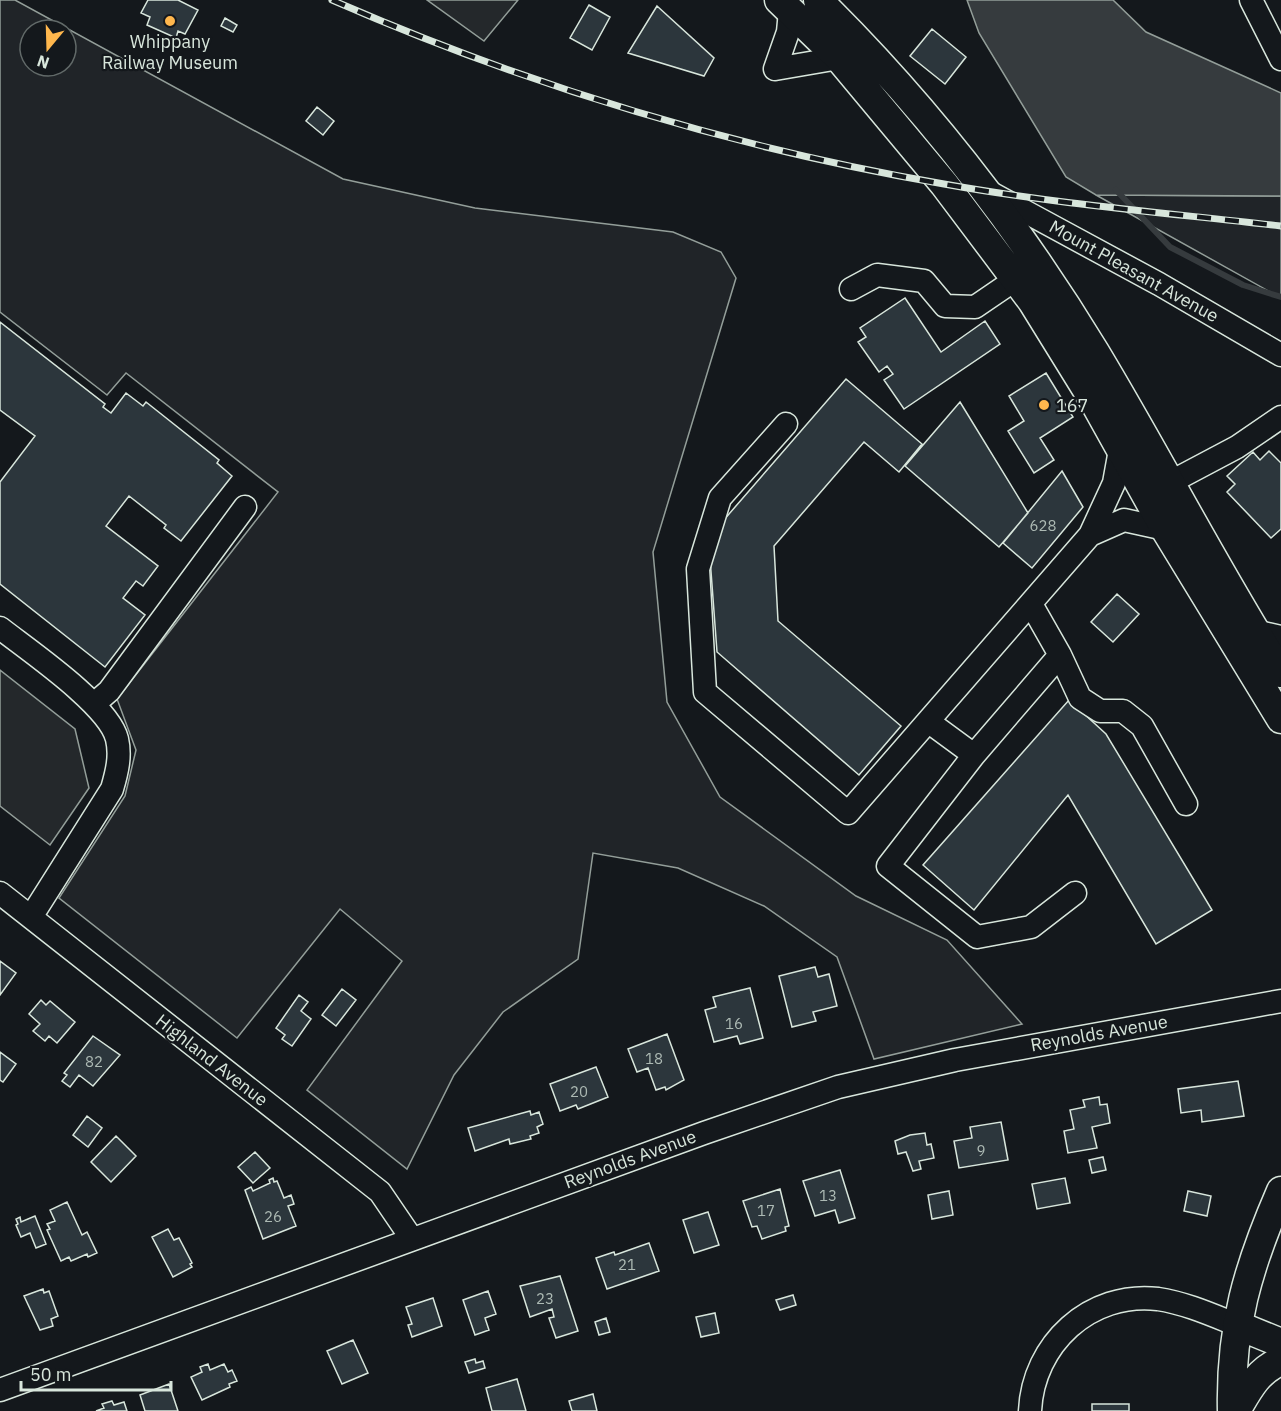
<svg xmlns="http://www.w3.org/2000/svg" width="1281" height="1411" font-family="'IBM Plex Sans',sans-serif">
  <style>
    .green { fill: #202428; stroke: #939e99; stroke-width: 1.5; fill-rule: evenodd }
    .parking { fill: #24282b; stroke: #939e99; stroke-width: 1.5 }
    .water { fill: #363b3e; stroke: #939e99; stroke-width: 1.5 }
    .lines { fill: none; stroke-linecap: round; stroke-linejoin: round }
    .stream { stroke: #363b3e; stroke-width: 6 }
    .building { fill: #2c363c; stroke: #d8e6dc; stroke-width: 1.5 }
    .minor-casing { stroke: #d8e6dc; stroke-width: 25 }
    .major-casing { stroke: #d8e6dc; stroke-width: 31 }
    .minor { stroke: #14181c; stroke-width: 22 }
    .major { stroke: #14181c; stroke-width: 28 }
    .rail-casing { stroke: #d8e6dc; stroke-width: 7 }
    .rail { stroke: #14181c; stroke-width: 4.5; stroke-dasharray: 14; stroke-linecap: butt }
    .poi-dot { fill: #ffb74d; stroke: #14181c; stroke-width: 2 }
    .labels { text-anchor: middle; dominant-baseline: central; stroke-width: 4.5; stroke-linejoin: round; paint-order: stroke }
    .number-label { font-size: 15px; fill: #adbab4 }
    .poi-label { font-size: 18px; fill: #d8e6dc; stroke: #14181c }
    .street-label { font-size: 18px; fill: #d8e6dc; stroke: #14181c }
  </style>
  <rect width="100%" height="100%" fill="#14181c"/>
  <path class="green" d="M0 0H15L343 179 475 208 673 232 721 252 736 278 653 552 667 702 720 797 856 896 947 940 1022 1024 874 1059 837 957 764 906 678 868 593 853 578 959 503 1012 454 1075 407 1169 307 1090 402 961 340 909 237 1038 59 898 125 796 136 750 117 699 278 492 126 373 107 395 0 312ZM30 30H66V66H30Z
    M1096 195 1281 196V298Z"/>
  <path class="parking" d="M427 0H518L484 41Z
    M0 670 75 729 89 788 50 845 0 806Z"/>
  <path class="water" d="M967 0H1113L1146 32 1281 93V196L1096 195 1066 177 979 33Z"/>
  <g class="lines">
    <path class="stream" d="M1116 190 1170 247 1243 285 1281 297"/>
  </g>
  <path class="building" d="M148 0H178L198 10 185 34 178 31 176 38 147 25 150 17 141 13Z
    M589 5 610 17 592 50 570 38Z
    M657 6 714 58 704 76 628 53Z
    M225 18 237 25 233 32 221 26Z
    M932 29 966 57 945 84 910 56Z
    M317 107 334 121 323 135 306 121Z
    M905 298 941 352 985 321 1000 344 904 409 884 380 893 374 887 366 879 372 858 342 866 337 860 328Z
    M0 322 105 404 103 407 111 413 126 393 143 406 146 402 219 460 217 463 232 476 181 541 164 528 166 525 129 496 106 526 158 566 143 586 136 581 123 598 145 615 105 667 0 584V482L35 436 0 410Z
    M1046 373 1073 417 1040 438 1054 460 1034 473 1008 431 1024 421 1009 396Z
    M846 379 922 444 899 472 864 442 774 546 778 621 901 726 859 775 717 652 710 558 716 529Z
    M960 402 1028 513 999 547 905 466Z
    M1269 451 1281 463V529L1271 538 1227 492 1235 484 1227 476 1253 452 1260 460Z
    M1062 471 1083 507 1032 568 1003 543Z
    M1117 594 1139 614 1113 642 1091 622Z
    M1069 700 1106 734 1212 910 1156 944 1068 795 974 910 923 865Z
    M0 961 16 973 0 995Z
    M815 967 818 977 829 974 837 1006 813 1012 816 1021 792 1027 779 976Z
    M750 988 763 1038 740 1044 737 1036 714 1042 705 1010 716 1007 713 997Z
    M342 989 356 1000 336 1026 322 1015Z
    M299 995 308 1002 301 1011 311 1019 292 1046 282 1039 285 1035 276 1028Z
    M41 1000 46 1005 50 1001 75 1022 57 1043 49 1036 45 1041 33 1031 40 1024 29 1014Z
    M667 1034 684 1080 666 1090 665 1087 656 1090 648 1068 637 1072 628 1049Z
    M93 1036 120 1055 93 1086 79 1075 70 1087 62 1081 67 1075 64 1073Z
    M0 1052 16 1064 3 1082 0 1080Z
    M596 1067 608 1097 578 1109 576 1105 560 1111 550 1084Z
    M1238 1081 1244 1116 1202 1122 1201 1110 1181 1113 1178 1089Z
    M1099 1097 1100 1105 1107 1104 1110 1123 1092 1127 1097 1148 1068 1153 1064 1131 1074 1129 1070 1110 1085 1107 1083 1100Z
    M530 1111 531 1115 539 1112 543 1124 537 1127 539 1133 530 1136 531 1139 510 1144 509 1139 475 1151 468 1128Z
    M87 1116 102 1128 88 1147 73 1135Z
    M1001 1122 1008 1160 959 1168 954 1141 972 1138 970 1127Z
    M925 1133 927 1145 931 1144 934 1158 919 1161 921 1169 913 1171 906 1152 898 1154 895 1141 910 1135Z
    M116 1136 136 1156 111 1182 91 1162Z
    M255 1152 270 1168 253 1183 238 1167Z
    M1103 1157 1106 1170 1092 1173 1089 1160Z
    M840 1170 855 1218 839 1223 835 1210 815 1216 803 1181Z
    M273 1178 274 1182 277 1181 284 1198 291 1195 294 1204 288 1206 296 1226 263 1239 245 1190 251 1187 253 1191 270 1183 269 1180Z
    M1065 1178 1070 1203 1037 1209 1032 1184Z
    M780 1189 789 1226 785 1227 786 1231 762 1239 757 1226 752 1227 743 1201Z
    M949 1191 953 1215 932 1219 928 1195Z
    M1188 1191 1211 1196 1207 1216 1184 1211Z
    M67 1202 82 1235 87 1232 97 1253 88 1257 87 1254 71 1261 69 1257 61 1261 47 1230 50 1229 47 1224 55 1221 50 1210Z
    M708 1212 719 1245 694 1253 683 1220Z
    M35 1216 46 1244 36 1248 30 1233 21 1237 16 1225 18 1224 16 1219 20 1217 21 1222Z
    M168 1229 174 1240 179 1238 192 1263 190 1264 192 1267 173 1277 152 1237Z
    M649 1243 659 1271 607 1289 596 1258 614 1252 615 1255Z
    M560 1276 578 1331 556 1338 549 1318 554 1317 552 1309 530 1317 520 1286Z
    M43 1289 44 1293 49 1291 58 1316 51 1319 53 1326 40 1330 24 1296Z
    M488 1291 496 1314 485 1318 489 1330 475 1335 463 1300Z
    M793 1295 796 1305 780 1310 776 1300Z
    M433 1298 442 1326 412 1337 408 1325 412 1324 406 1307Z
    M715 1313 719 1333 701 1337 696 1317Z
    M606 1318 610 1332 599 1335 595 1322Z
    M353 1340 368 1373 342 1384 327 1351Z
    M475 1359 476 1363 483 1361 485 1368 469 1373 465 1362Z
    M208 1364 210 1370 224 1364 228 1372 232 1370 237 1381 229 1384 230 1387 202 1400 191 1377 202 1372 200 1367Z
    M517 1379 526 1411H492L486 1388Z
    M169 1384 178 1411H145L140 1395Z
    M593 1394 597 1411H572L569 1401Z
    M112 1401 114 1405 124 1402 127 1411H96L104 1408 102 1404Z
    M1092 1404H1129V1411H1092Z"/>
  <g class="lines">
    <defs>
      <path id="minor" d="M1251 0 1281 59
        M775 69 839 58
        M775 69 788 32 790 11
        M989 192 1159 284 1281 355
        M851 289 877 275 924 281 945 306 975 307 1016 279
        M786 424 720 498 698 569 705 692 848 813 1090 535
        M1120 450 1114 483 1090 535 1124 520 1165 529
        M1169 483 1237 447 1281 417
        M1031 604 1060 655 1080 698 1100 711H1123L1142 726 1186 804
        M0 628C28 650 109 705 117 739 121 756 117 772 112 789L31 917
        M1254 631 1281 637
        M94 704 109 691 245 507
        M929 722 974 755 888 866 977 937 1031 927 1075 893
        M974 755 1060 655
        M0 893 380 1192 412 1239
        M0 1390 704 1133 838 1087 955 1060 1281 1001
        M1030 1411C1033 1344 1090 1291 1158 1299 1185 1303 1212 1315 1237 1325"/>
      <path id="major" d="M779 0 839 58 944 184 1032 301 1092 398 1165 529 1281 719
        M818 0C925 105 1017 224 1095 352 1159 458 1215 569 1281 673
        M1237 1325 1281 1343
        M1232 1411C1230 1327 1248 1267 1281 1191
        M1236 1411C1248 1390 1258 1370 1281 1361"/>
    </defs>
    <use href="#minor" class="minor-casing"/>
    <use href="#major" class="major-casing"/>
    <use href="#minor" class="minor"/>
    <use href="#major" class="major"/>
    <defs>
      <path id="rail" d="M332 0C527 85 734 148 944 184 1056 204 1168 213 1281 226"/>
    </defs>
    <use href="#rail" class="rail-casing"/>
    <use href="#rail" class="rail"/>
  </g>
  <g class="poi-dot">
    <circle cx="170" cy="21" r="6"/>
    <circle cx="1044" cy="405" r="6"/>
  </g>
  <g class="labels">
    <g class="number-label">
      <text x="1043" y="525">628</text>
      <text x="734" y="1023">16</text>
      <text x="654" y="1058">18</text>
      <text x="94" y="1061">82</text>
      <text x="579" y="1091">20</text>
      <text x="981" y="1150">9</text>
      <text x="828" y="1195">13</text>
      <text x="766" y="1210">17</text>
      <text x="273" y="1216">26</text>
      <text x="627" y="1264">21</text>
      <text x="545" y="1298">23</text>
    </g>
    <g class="poi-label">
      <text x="170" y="41">Whippany<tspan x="170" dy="21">Railway Museum</tspan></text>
      <text x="1056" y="405" text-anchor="start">167</text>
    </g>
    <g class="street-label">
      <text transform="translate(1134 271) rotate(29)">Mount Pleasant Avenue</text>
      <text transform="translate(1099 1033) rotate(-10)">Reynolds Avenue</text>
      <text transform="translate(212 1060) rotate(38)">Highland Avenue</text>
      <text transform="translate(630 1159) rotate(-20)">Reynolds Avenue</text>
    </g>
  </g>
  <g transform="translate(48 48) rotate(199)"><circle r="28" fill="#14181c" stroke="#626a69" stroke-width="1.5"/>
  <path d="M0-4.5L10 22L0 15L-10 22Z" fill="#ffb74d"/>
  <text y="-9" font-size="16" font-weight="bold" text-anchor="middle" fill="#d8e6dc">N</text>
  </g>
  <path d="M21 1381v9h150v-9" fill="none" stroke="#d8e6dc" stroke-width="3"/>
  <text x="30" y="1381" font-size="18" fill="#d8e6dc" stroke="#14181c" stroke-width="4.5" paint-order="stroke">50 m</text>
</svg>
